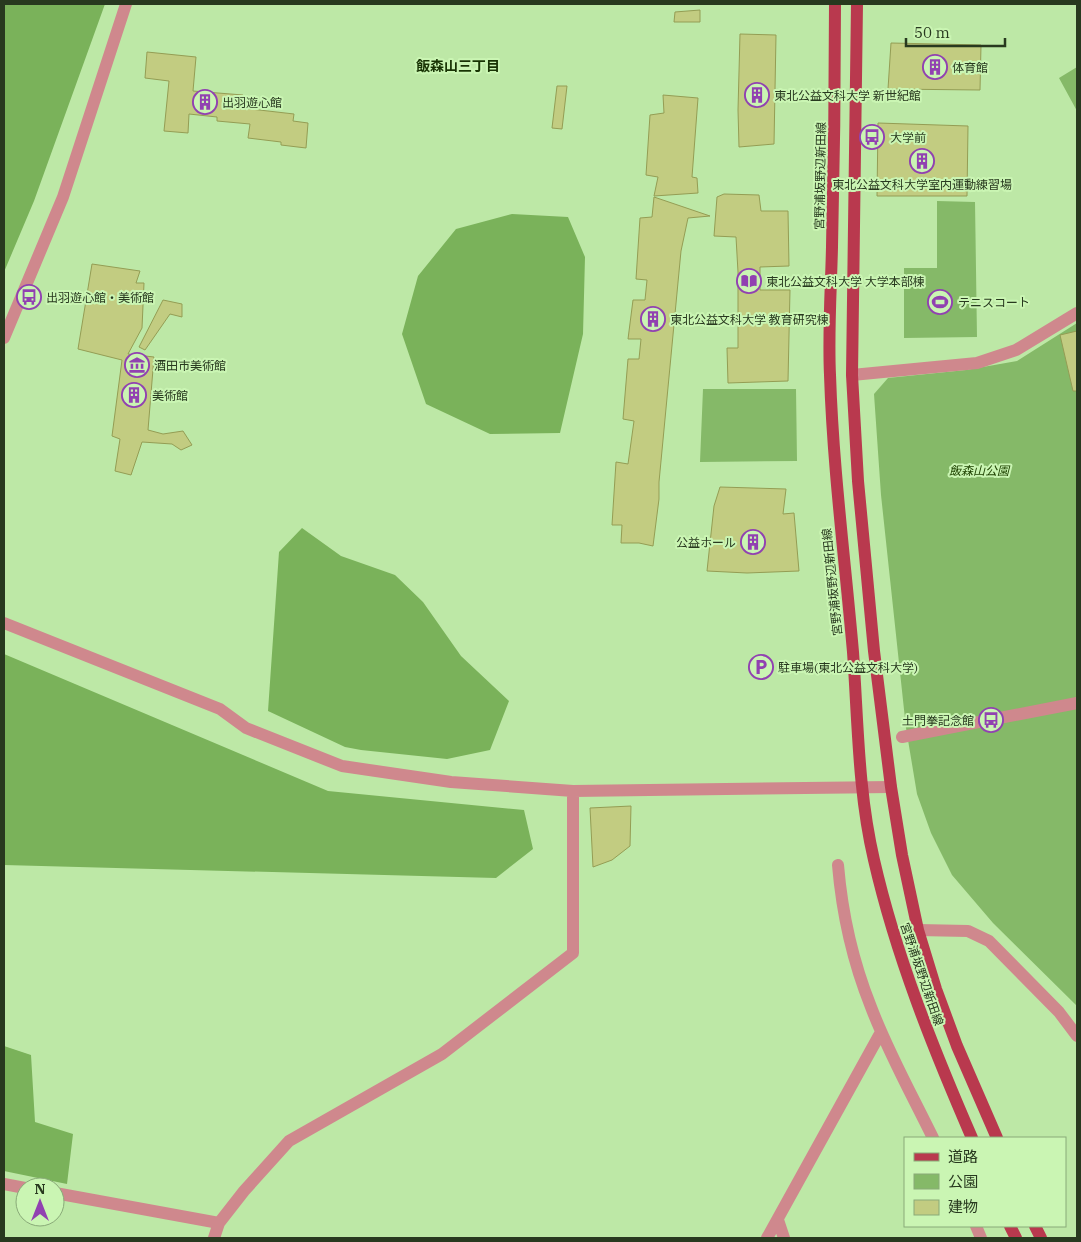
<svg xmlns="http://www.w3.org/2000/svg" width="1081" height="1242" font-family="'IBM Plex Serif','Noto Sans JP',serif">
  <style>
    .green { fill: #85b968 }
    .forest { fill: #7ab25a }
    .building { fill: #c2cc81; stroke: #949d54 }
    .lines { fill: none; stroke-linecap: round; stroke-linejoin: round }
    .minor { stroke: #cf888d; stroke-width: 12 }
    .major { stroke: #b9394e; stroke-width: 12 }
    .labels { text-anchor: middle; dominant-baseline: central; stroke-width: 4; stroke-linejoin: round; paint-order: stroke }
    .poi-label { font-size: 12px; fill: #28391f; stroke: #caf5b3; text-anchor: start }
    .street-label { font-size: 12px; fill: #28391f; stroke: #caf5b3 }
    .park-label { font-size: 12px; font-style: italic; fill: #1e4101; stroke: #caf5b3 }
    .neighbourhood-label { font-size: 14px; font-weight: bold; fill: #183304; stroke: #caf5b3 }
  </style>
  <rect width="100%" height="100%" fill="#bde8a6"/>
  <path class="green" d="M1077 67V111L1059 78Z
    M937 201 975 202 977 337 904 338V268H937Z
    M1077 323V1006L993 923 952 875 931 833 917 794 906 728 881 495 874 394 888 378 966 370 1017 361Z
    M703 389H796L797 461 700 462Z"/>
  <path class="forest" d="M4 4H105L34 201 4 272Z
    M512 214 568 217 585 257 583 334 560 433 490 434 426 404 402 334 418 276 456 229Z
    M302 528 341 556 395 575 423 602 461 656 509 701 490 750 447 759 361 750 345 747 268 711 279 552Z
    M4 654 328 791 524 810 533 849 496 878 4 865Z
    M4 1046 31 1055 35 1122 73 1134 67 1184 4 1171Z"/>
  <path class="building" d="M700 10V22H674L675 12Z
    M740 34 776 35 774 144 739 147 738 110Z
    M891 43 981 45 980 90 888 89Z
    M147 52 196 57 193 91 243 95 242 108 294 114 293 121 308 123 306 148 281 145V142L248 138 250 124 217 121V117L189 114 188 133 164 131 169 81 145 78Z
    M557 86H567L562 129 552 128Z
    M663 95 698 98 692 177 697 178 698 193 654 196 658 177 646 175 650 115 664 113Z
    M878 123 968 126 967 196H877Z
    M724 194 759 195 761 211H788L789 266 760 267V290H790L788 381 728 383 727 348H738V272L736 237 714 236 717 197Z
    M654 197 710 216 688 218 681 251 659 482V499L653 546 639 543H621L622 525H612L616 462 628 464 634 421 623 419 628 359H639L641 339H628L633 300H645L647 280 636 279 640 218 652 217Z
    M92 264 140 271 136 283H144L142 328 128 354 154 357 148 430 163 434 183 431 192 445 181 450 172 444 142 442 131 475 115 471 120 439 112 436 122 360 78 349Z
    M163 300 182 304V317L170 314 145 350 139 347Z
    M1077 331V391H1073L1060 335Z
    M720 487 786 489 783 514 794 513 799 571 747 573 707 571 714 506Z
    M631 806 630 846 612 860 593 867 590 808Z"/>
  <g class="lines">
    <path class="minor" d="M4 338 63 197 126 4
      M852 375 977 363 1016 350 1077 313
      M4 623 220 709 246 728 342 766 451 782 573 791 891 787
      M902 737 1077 703
      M838 865C842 913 853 962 871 1007 888 1052 912 1095 933 1138
      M918 930 968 931 989 941 1059 1012 1077 1036
      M4 1184 25 1188
      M55 1193 219 1223
      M778 1220 784 1238
      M976 1226 981 1238
      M214 1238 219 1223 244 1191 289 1141 442 1054 573 953V791
      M767 1238 881 1032"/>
    <path class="major" d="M835 4C835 85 834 166 832 247 831 290 828 333 830 375 833 468 845 560 853 652 858 722 858 792 874 860 896 956 933 1048 972 1138
      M857 4 852 375 858 481 874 651 891 787 902 855 918 930 936 989 957 1046 997 1138
      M1010 1226 1016 1238
      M1035 1226 1041 1238"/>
  </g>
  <defs>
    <symbol id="building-ring" viewBox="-11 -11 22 22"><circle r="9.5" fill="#caf5b3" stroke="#9141b1" stroke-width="1.5"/><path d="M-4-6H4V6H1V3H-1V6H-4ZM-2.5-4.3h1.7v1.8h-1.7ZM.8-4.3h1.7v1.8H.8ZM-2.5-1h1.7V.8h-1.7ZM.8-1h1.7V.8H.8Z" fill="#9141b1"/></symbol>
    <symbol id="bus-ring" viewBox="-11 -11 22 22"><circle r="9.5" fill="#caf5b3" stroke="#9141b1" stroke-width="1.5"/><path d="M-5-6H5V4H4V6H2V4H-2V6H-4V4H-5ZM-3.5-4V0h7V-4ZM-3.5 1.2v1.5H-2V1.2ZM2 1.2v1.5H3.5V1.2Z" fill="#9141b1"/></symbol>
    <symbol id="library-ring" viewBox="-11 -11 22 22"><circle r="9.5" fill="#caf5b3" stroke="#9141b1" stroke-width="1.5"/><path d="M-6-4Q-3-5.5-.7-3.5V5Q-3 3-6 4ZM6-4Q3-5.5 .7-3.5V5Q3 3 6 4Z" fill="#9141b1"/></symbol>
    <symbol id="stadium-ring" viewBox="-11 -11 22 22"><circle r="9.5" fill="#caf5b3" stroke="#9141b1" stroke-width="1.5"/><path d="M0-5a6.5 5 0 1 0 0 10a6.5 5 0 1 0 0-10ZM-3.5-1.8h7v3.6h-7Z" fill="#9141b1"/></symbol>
    <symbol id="museum-ring" viewBox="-11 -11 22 22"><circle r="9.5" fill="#caf5b3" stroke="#9141b1" stroke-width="1.5"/><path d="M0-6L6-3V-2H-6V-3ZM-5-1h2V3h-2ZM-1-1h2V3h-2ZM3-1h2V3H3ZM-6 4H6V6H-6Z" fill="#9141b1"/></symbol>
    <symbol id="parking-ring" viewBox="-11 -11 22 22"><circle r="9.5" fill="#caf5b3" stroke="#9141b1" stroke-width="1.5"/><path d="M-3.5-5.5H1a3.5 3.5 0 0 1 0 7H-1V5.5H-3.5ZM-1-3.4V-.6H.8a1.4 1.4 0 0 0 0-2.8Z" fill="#9141b1"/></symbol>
  </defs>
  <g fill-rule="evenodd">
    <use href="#building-ring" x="921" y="53" width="28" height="28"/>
    <use href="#building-ring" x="743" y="81" width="28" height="28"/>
    <use href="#building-ring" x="191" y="88" width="28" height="28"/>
    <use href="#bus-ring" x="858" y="123" width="28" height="28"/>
    <use href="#building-ring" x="908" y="147" width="28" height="28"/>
    <use href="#library-ring" x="735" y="267" width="28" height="28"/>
    <use href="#bus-ring" x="15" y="283" width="28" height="28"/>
    <use href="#stadium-ring" x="926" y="288" width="28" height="28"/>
    <use href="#building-ring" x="639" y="305" width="28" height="28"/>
    <use href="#museum-ring" x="123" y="351" width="28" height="28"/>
    <use href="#building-ring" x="120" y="381" width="28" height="28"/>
    <use href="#building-ring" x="739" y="528" width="28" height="28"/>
    <use href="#parking-ring" x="747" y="653" width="28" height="28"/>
    <use href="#bus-ring" x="977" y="706" width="28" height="28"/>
  </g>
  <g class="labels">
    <g class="poi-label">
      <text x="952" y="67">体育館</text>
      <text x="774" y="95">東北公益文科大学 新世紀館</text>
      <text x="222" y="102">出羽遊心館</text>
      <text x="890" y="137">大学前</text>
      <text x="922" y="184" text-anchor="middle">東北公益文科大学室内運動練習場</text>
      <text x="766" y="281">東北公益文科大学 大学本部棟</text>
      <text x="46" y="297">出羽遊心館・美術館</text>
      <text x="958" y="302">テニスコート</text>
      <text x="670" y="319">東北公益文科大学 教育研究棟</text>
      <text x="154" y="365">酒田市美術館</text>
      <text x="152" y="395">美術館</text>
      <text x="736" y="542" text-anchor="end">公益ホール</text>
      <text x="778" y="667">駐車場(東北公益文科大学)</text>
      <text x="974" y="720" text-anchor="end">土門拳記念館</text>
    </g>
    <g class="street-label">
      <text transform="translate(820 176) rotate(-89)">宮野浦坂野辺新田線</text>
      <text transform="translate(832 582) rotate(-96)">宮野浦坂野辺新田線</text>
      <text transform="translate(922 974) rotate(71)">宮野浦坂野辺新田線</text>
    </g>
    <g class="park-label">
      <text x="979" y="470">飯森山公園</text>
    </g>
    <g class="neighbourhood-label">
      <text x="458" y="66">飯森山三丁目</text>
    </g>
  </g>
  <rect width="1081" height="1242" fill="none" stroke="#28391f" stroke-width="10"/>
  <rect x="904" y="1137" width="162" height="90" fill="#caf5b3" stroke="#89aa78"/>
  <rect x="914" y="1153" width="25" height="8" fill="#b9394e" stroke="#89aa78"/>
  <text x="948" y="1162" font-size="15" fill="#28391f">道路</text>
  <rect x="914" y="1174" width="25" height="15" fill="#85b968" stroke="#89aa78"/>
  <text x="948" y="1187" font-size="15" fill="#28391f">公園</text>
  <rect x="914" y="1200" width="25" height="15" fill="#c2cc81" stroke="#89aa78"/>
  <text x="948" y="1212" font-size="15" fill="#28391f">建物</text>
  <g transform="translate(40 1202)"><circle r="24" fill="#caf5b3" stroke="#89aa78"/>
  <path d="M0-4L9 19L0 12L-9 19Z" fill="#9141b1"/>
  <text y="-8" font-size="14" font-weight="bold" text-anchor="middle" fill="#28391f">N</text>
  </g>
  <path d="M906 38v8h99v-8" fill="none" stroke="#28391f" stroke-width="2.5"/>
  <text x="914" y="38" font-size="15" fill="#28391f" stroke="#caf5b3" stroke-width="4" paint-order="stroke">50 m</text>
</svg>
